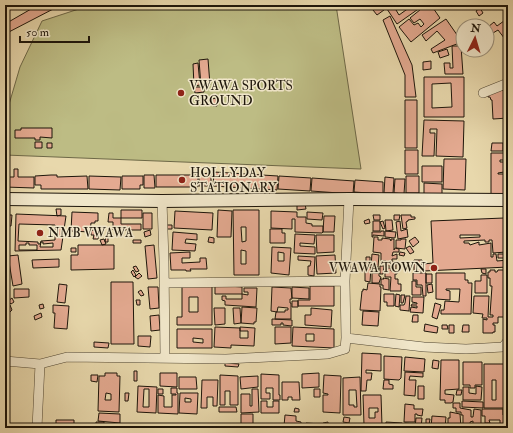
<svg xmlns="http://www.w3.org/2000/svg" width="513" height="433" font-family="'IM FELL Double Pica',serif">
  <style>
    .green { fill: #bdbc84; stroke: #6d6847 }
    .building { fill: #e4aa91; stroke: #1d150a; fill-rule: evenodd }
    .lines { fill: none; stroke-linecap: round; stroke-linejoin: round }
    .street-casing { stroke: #504632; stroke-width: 10 }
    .secondary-casing { stroke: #1d150a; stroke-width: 14 }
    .street { stroke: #f0e6c9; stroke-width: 9 }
    .secondary { stroke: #f0e6c9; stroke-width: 12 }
    .poi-dot { fill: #8f2418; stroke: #f0e6c9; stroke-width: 1.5 }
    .labels { text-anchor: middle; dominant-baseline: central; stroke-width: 3; stroke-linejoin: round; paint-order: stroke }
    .poi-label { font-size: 13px; fill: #1d150a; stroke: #f0e6c9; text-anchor: start }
  </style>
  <rect width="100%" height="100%" fill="#e8d8ac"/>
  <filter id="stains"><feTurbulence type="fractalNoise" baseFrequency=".005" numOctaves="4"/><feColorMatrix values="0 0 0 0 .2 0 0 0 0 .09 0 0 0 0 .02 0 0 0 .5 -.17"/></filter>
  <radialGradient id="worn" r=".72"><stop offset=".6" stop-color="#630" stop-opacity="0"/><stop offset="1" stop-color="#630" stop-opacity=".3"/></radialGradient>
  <path class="green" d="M91 5H336L361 169 5 155V118L20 67 42 21Z"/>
  <path class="building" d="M38 5H56L57 7 5 34V24Z
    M369 5H381L384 10 377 15Z
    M392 5H403L396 10 399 15 413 5H424L397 24 387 9Z
    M426 5H431L440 18 411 42 399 27 409 19 414 25 418 23 421 27 424 24 420 19 414 23 410 18Z
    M480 8 483 13 479 16 476 11Z
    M390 16 412 65 416 97H405V75L383 20Z
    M508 18V43L498 30 493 33 488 27 494 22 497 26Z
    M446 19 462 42 433 53 431 49 445 40 437 31 426 41 422 35Z
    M452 46H461L463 74H445L444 63H450V68H453Z
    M447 49 449 55 440 58 438 52Z
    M208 59 210 85 201 86 199 60Z
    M431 61V69L423 70V62Z
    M198 63 200 85 194 86 193 64Z
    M424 77H464V117H424ZM451 83 452 107 432 108V84Z
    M194 87H204V92L195 93Z
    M508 90V97H505L506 104H508V118L493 119 492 100H491L490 97H488V91Z
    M216 98 217 106H213L212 99Z
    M405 100H417V148H405Z
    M424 120 464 121 463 157 436 156 437 129H430V133H435L434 156H422Z
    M21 128H52V138L40 137V140H35V138H15V130H21Z
    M35 142H42V148H35Z
    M47 143H52V148H47Z
    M492 143H503V151H491Z
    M405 150H418V174H405Z
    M491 153H504V160H500V162H504V172L498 173V174H507L508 194H491Z
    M444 159H466L465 190 443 189Z
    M422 166H442V182H422Z
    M5 169H8V177H14V169H18V177H34V188L5 187Z
    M214 172 278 176 277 190 213 186Z
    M211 173V186H199V174Z
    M51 175H57V177L87 176 88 189H41V185H35V176Z
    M144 175H154L155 188H144Z
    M156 175H198V187H156Z
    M89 176 121 177 120 190 89 189Z
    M122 176H143V185H140V189H122Z
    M279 176 311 178 310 191 278 189Z
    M406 176H419V193H406Z
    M385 177 394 178 393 193H384Z
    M312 178 354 181 353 194 311 191Z
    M395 179H405L404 194 394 193Z
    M355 180 383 182V194L354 192Z
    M424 183 442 184V195H424Z
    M297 204H305L306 209 297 210Z
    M56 209H61V215L57 216Z
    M121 210H142V218H121Z
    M218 210 232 211 231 237H217Z
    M233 210H259V275H234ZM241 227H246V241L242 242ZM241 250 246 251V264H241Z
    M175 211 213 213 212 230 174 228Z
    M271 211 297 212V217H306V223L312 224V226H323V232L322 233 295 232V219H292V229L271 228Z
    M72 212 98 213V221H95V223H91L90 232 71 231Z
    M307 212 323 213 322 220 307 219Z
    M109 213H113V218H121V224H141V230H113V222H108Z
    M143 213H152V229H143Z
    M16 214 66 216 61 250 15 251Z
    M5 215H12L11 226H5Z
    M373 215H380V220H374Z
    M394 215H400L399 220H394Z
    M401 215H411V217H415V219L408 220V221L406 222 407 228 403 229Z
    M324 216H335L334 232H323Z
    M504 218 506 252 493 253 492 240H489V242H485V240L464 241V243H469L470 245 479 242V245L491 243V257H493V254H496L497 261 508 260V267L424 271 423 264 433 263 431 221ZM460 235H480V237L460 238Z
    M369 219 370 223 365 224 364 221Z
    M385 220H392L393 230 386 231Z
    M373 221H380V231H373Z
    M383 221 385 228 383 229 380 222Z
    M400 221 401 231 407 229 408 237 398 239 396 222Z
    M19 224 55 225V240L41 241 40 244H38V242L18 241Z
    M166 225H172V229H166Z
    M270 229H282V233H285V243H270Z
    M91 230 99 231 98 239H93L94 235H91Z
    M150 230 151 235 145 237 144 232Z
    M381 231H384V236L373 235V237H372V232H381Z
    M385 231 396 232 395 238 385 237Z
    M173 232 197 234V240L186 239 185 243 196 244 195 251 172 250Z
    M295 234 315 235 314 244 300 243V246L315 247V254L294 253Z
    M106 235H108V242H105Z
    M316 235H334V252L317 253Z
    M209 237 214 238V243L208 242Z
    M374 237H378V240H382V238L390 239 391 241V239H394V250L395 248 399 249V252H393L392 256 397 254V259H392V261L396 262V269L392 268V264H391V266H386V261H381V253L373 252Z
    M415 237 419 242 413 247 409 241Z
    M104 239 106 244 102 245 100 240Z
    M401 239H406L405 249 396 248V240H401Z
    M133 240H141V243H133Z
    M41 242H43V244L53 243V247H40Z
    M26 243H29V245H37V250H19V245H26Z
    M78 245H114V269L71 270V255H78Z
    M154 245 157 278 148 279 145 246Z
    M410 246 414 252 410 254 406 248Z
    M272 247 291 248 289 275 271 273ZM278 252 284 253V261H278Z
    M71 248H76V252H71Z
    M190 252V258H182V263L200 262V258H206L207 269H190L191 271H186V270H171L170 253Z
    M400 252 405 253 404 256 399 255Z
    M372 254 379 255 378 267 371 266Z
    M498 254H506V258H498Z
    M18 255 22 284 13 286 8 256Z
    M335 255 336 273 317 274 316 256Z
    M298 256 315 257 314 276 308 275V266H310L311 261 298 260Z
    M366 257H370V266L366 265Z
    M59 259V267L33 268 32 260Z
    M414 260H422V265H421V272H414Z
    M136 266 139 271 136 272 133 267Z
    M380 266H384L383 274H380Z
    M365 267H371L370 282 365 281Z
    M373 268H379L378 272H373Z
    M385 268H391V271H397V274H395V279H398V284H401V291H390L391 277H385Z
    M481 269H486V274L482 273Z
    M133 270 136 275 134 277 131 272Z
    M490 270H495V272H497L498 270H507L505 317H498V323H493V325H495V332H493V333H483V319L487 320V318H482L483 314 473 313 474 296H489L488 317H493V315H490L492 286H490V278H488V272H490Z
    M139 273 142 276 138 279 135 277Z
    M372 273H379V276L381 277 379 283H372Z
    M413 273H426V296H423L422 285H417V280H413Z
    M436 273H465V280H468V283H472L471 314H441V310H444L445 301 459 302 460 289H446V290L450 291V300L436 299Z
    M426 274H432V283H426Z
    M481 275H487V293H475V281H481Z
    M383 278 389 279V290L383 289V285H381V279H384Z
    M412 281H416V287H421V295H412Z
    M111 282H133L134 344H111Z
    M368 283 380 284V287H381L380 311 360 310 362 291H363V289L367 290Z
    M59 284 67 285 65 303 57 302Z
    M432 284 433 292 428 293 427 285Z
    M215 285 242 287V294H215Z
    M182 286H212V325H177V317H182ZM189 297H198V312H189Z
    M310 286H334V306H298V300H310Z
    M148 287H158L159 308 150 309Z
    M272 287 291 288 292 299H290V303H291V319H275L276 312H285V310H288V308L278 307 277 312 271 311Z
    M292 287 309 288V299L292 298Z
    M244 288H257L256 307 225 305V301L222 300V296H226V299H242V294L248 295V292H244Z
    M14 289H29V297L14 298Z
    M141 290 144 295 141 296 138 292Z
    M384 294H394V306H387V302H384Z
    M396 294 400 295 399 307 395 306Z
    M401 295H405L403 303H401Z
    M406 296H410L409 311 400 310V305H404L405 303Z
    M412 297H424L423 313 410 312 411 307 417 308V306H411L412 304H417V303L412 302Z
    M12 298 14 302 11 304 8 301Z
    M136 300H140V305H137Z
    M292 301H298V307H292Z
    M435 303 441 305 437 319 432 317Z
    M43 304 44 308 40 309 39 305Z
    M10 305 12 310 10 312 7 306Z
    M53 305 69 306 67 329 54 328 55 313H53Z
    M242 307 257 308 256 322H254V324L241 323Z
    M214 308H225V324L215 325Z
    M233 308H240L241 323 234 324Z
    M311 308 332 310 331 327 305 325V315H311Z
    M363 311 379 312 378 326 362 325Z
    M41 313 42 317 35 320 34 316Z
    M159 315 160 330 151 331 150 316Z
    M413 315H418V322H412Z
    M272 319 292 320V326L283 325V323H281V325H272Z
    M425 324 438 327 437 333 424 331Z
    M442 325H447L448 329H442Z
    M449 325H454V333H449Z
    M463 325H469V332H462Z
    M215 327 240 328V338H248V331H240V327L255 328 254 346 231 345V348L214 347Z
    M275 327H291V343L275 344Z
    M293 327 334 329V348L292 346ZM306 334H314V341H306Z
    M177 329H212V348H177ZM193 338 203 339V343L193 342Z
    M138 336H151L150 347 138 346Z
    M94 342 109 343 108 348 94 347Z
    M362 353 381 354V371L366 370V373H372L371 380H367L366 391H361Z
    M384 356 402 357 401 378 399 380 384 379Z
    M405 357 425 359 424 372 404 371Z
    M433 360 439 361 438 369 432 368Z
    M441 360H459V389L445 390V394L454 395 453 402 451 403H445V400H440Z
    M463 362H482V385H475V388H470V385H463Z
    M225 363 239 364 238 367 225 366Z
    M484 364H505V408H484ZM492 380H496V400H492Z
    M134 371H137V381H134Z
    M405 372 423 373V377L410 376 409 380H416L415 396 404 395Z
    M105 373H117V376H120L119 412 98 411 99 376H105ZM106 393 111 394V400H105Z
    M160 373H177V387L160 386Z
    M319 373V387L302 388V374Z
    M261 374 279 375V395H280V400H273V388H266V393H270V399H261Z
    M91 375H98L97 382 91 381Z
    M220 375 238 376V405H230V391H225V405H220Z
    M324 375 341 376 340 413 323 412V395H328V394L323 393Z
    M258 376V387L241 389 240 377Z
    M179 377H196L197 389H179Z
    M360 377 361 415H343V378ZM349 390H356L357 407H354V405H349Z
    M202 380H218L217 406H213V397H207V408H201Z
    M384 380H389V384L393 385V389H383Z
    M282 382H299L300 400H292V397H288V400H282Z
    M138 386 157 387 156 413 137 412ZM144 389H149V407H143Z
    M418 386H424V399H418Z
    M476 386 482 387 481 400H463V387H469V393L476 394Z
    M171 388H177V393H178V414L158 413V395L164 396V407H172V395H176V394H171Z
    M158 389H163V394H158Z
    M252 389H258L259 412 241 413V394H250V406H252Z
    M314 389H320V397H314Z
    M457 390H462L461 395H456Z
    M125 393H129L128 401H125Z
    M180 393H198L197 414 179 413ZM185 398 191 399V402H185Z
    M363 395H381L382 426 364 425ZM369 408H378V412H375V418H369Z
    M261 401H267V407H273V401H279V413H261Z
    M462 401 483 402V408L462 407Z
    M453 403H460V408L471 410V417H473L474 409 481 410V428H473V421L470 422 471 428H463V415H461V412H456V408H453Z
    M405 404 414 405V409H423L422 416 417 415V414H415V422H404Z
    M219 407H236L237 412H219Z
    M295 408 299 409V412H294Z
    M482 409H503V415H505V425H500V420H489L490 423H485V416H482Z
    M450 412 460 414 461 428 448 427V418H450Z
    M99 413 120 414V423L98 421Z
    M241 414H253V428H241Z
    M285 415 296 416V421L301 422V428H280L281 426H284Z
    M432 416 446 417 445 428H431Z
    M344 417 350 418 349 423 343 422Z
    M416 418H422L421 428H415Z
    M426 419H430L429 425H426Z
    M56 420H74V426H71L70 428H56Z
    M96 422H104V428H96Z
    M328 422V428H323V423Z
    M386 422 402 423V428H384V424H386Z
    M306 423 321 424 320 428H306Z
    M405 423 414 424 413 428H405Z
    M333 424H341V428H333Z
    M343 424H350V428H343Z
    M488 426H503V428H488Z"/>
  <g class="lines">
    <defs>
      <path id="street" d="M483 93 508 83
        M162 201 164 261 165 358
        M164 283 345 281
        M346 338 424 347 466 349 503 347 508 341
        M5 361 40 364 37 428
        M40 364 67 357 226 359 328 354 345 349 346 338 345 281 349 199"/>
      <path id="secondary" d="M5 199 162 201 349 199 508 200"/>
    </defs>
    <use href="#street" class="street-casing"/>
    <use href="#secondary" class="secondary-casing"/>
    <use href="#street" class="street"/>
    <use href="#secondary" class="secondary"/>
  </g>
  <g class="poi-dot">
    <circle cx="181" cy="93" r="4"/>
    <circle cx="182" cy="180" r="4"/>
    <circle cx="40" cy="233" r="4"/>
    <circle cx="434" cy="268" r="4"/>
  </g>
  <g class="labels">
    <g class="poi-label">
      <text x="189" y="86">VWAWA SPORTS<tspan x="189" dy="15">GROUND</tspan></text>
      <text x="190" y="173">HOLLYDAY<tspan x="190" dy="15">STATIONARY</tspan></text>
      <text x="48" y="233">NMB VWAWA</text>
      <text x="426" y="268" text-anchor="end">VWAWA TOWN</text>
    </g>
  </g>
  <rect width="513" height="433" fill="none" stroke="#e8d8ac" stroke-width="20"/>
  <rect x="6" y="6" width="501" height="421" fill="none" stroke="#1d150a" stroke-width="2"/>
  <rect x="10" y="10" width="493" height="413" fill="none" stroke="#1d150a"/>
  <g transform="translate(475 38) rotate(5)"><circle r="19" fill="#f0e6c9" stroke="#9c927d"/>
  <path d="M0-3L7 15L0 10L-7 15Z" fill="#8f2418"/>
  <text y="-6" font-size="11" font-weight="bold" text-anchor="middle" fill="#1d150a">N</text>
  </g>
  <path d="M20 36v6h69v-6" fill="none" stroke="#1d150a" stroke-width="2"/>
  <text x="26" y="36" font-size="12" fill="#1d150a" stroke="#f0e6c9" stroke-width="3" paint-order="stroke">50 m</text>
  <rect width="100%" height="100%" filter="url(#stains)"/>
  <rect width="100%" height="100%" fill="url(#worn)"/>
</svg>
